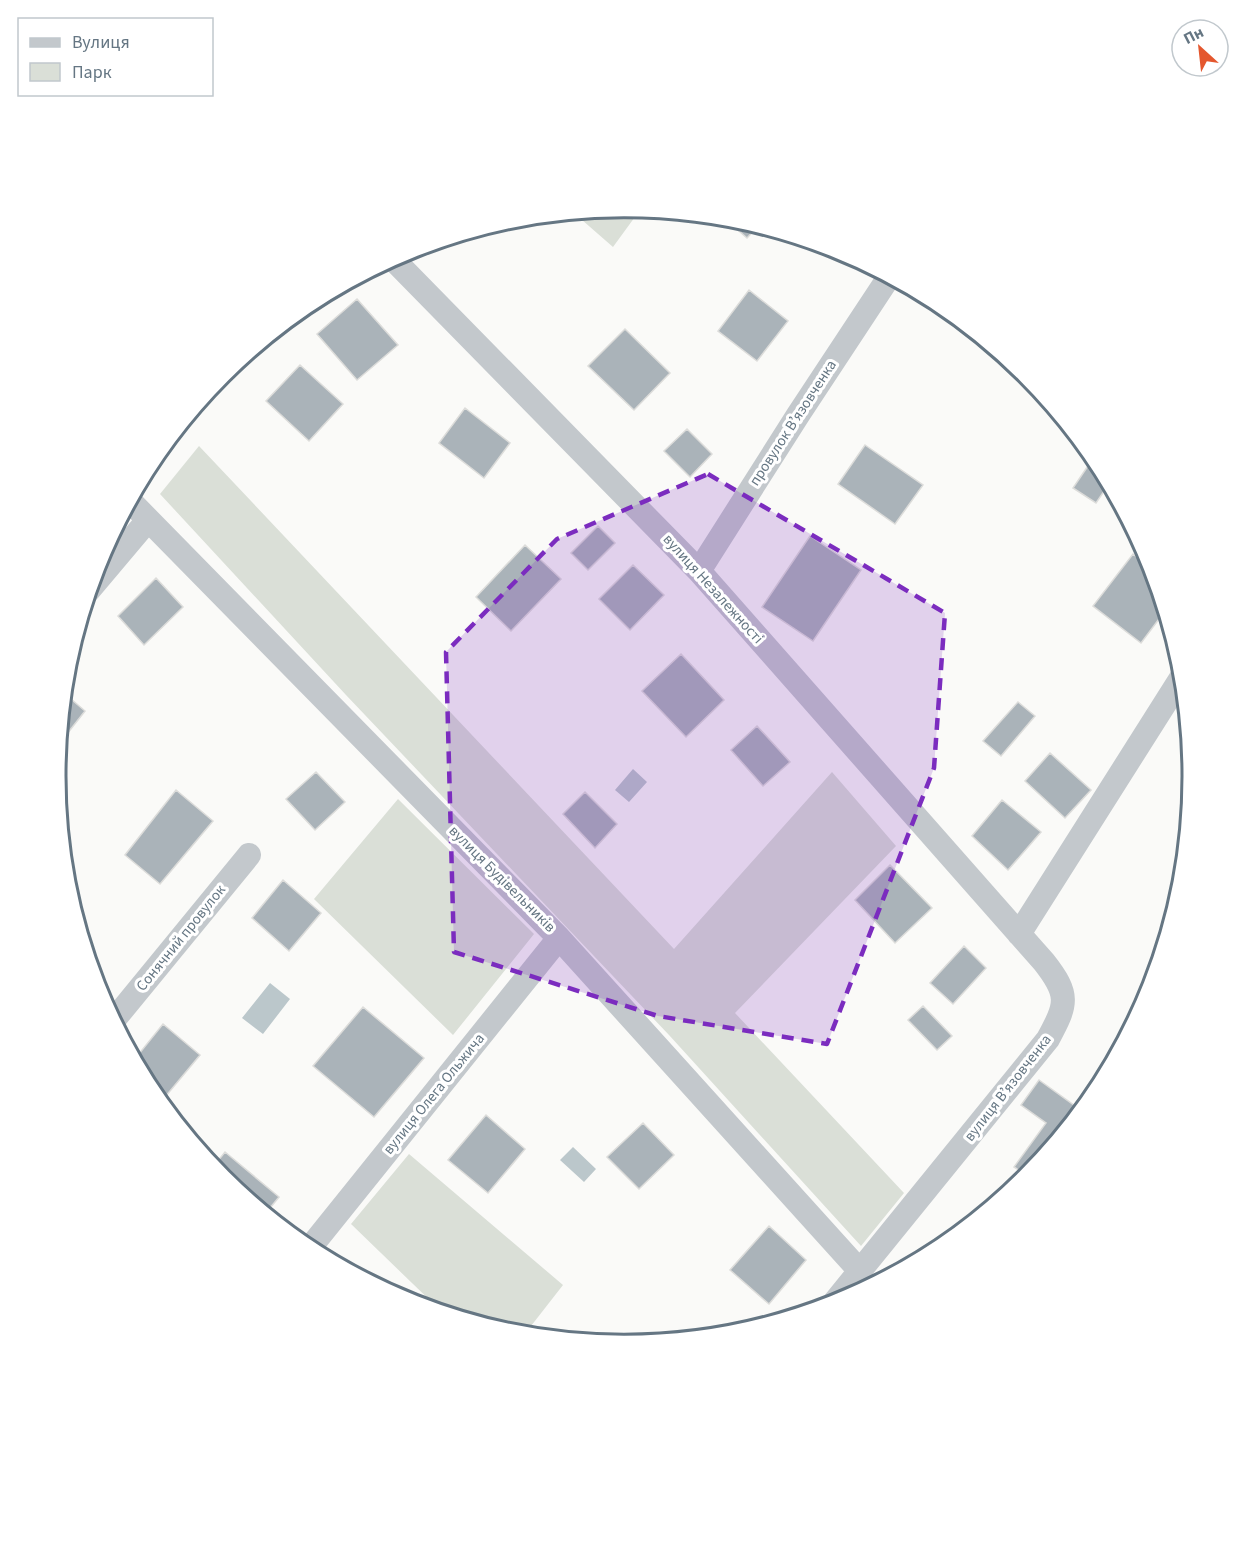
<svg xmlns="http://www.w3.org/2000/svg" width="1248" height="1553" font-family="'Source Sans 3',sans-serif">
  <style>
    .green { fill: #dadfd7 }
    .water { fill: #bbc7cb }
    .building { fill: #aab3b9; stroke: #dcdcda; stroke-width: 1.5 }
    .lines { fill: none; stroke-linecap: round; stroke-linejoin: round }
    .street { stroke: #c3c8cc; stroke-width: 24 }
    .marked { fill: #7b2cbf; fill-opacity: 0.2; stroke: #7b2cbf; stroke-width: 4.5; stroke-dasharray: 12 8; stroke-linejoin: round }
    .labels { text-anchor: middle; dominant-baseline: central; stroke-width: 6; stroke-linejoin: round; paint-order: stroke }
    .street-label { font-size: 15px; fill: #657683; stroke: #fff }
    .rim { fill: none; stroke: #657683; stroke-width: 3 }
  </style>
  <rect width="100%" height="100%" fill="#fafaf8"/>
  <path class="green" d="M624 208 640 210 613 247 574 213Z
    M199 446 674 949 832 772 896 846 735 1013 904 1193 861 1246 669 1035 346 695 160 494Z
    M398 799 534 934 453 1035 314 899Z
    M409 1154 563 1285 524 1335 513 1334 443 1313 351 1224Z"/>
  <path class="water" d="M633 769 647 782 629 802 615 790Z
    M270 983 290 999 263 1034 242 1018Z
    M573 1147 596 1169 584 1182 560 1160Z"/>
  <path class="building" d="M724 218 735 219 758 226 747 238Z
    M749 290 788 321 757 361 718 331Z
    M357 299 398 345 357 380 317 334Z
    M625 329 670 373 634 410 588 366Z
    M300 365 343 404 309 441 266 401Z
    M465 408 510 443 484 478 439 443Z
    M687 429 712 454 690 477 664 451Z
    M865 445 923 485 895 524 838 484Z
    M1094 457 1109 484 1096 503 1073 488Z
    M598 526 615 543 588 570 571 553Z
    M810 536 861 570 813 641 762 607Z
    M525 545 561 579 511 631 476 597Z
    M1133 554 1153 571 1165 611 1141 643 1093 606Z
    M633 565 664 595 630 630 599 599Z
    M156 578 183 607 144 645 118 616Z
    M681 654 724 700 686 737 642 691Z
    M64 693 85 711 59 744Z
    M1018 702 1035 716 1001 756 983 741Z
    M757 726 790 762 763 786 731 750Z
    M1190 747 1191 763 1183 756Z
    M1050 753 1091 790 1065 818 1025 781Z
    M316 772 345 802 315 830 286 799Z
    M176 790 213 821 160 884 125 855Z
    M585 792 617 824 595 848 563 814Z
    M1002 800 1041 832 1008 870 972 836Z
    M890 865 932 908 895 943 855 900Z
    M283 880 321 913 289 951 252 918Z
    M964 946 986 968 953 1004 930 983Z
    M923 1006 952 1036 937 1050 908 1020Z
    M363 1007 424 1058 374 1117 313 1066Z
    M163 1024 200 1055 165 1097 145 1080 134 1060Z
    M1039 1080 1082 1111 1028 1176 1014 1167 1046 1123 1021 1105Z
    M486 1115 525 1149 488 1193 448 1160Z
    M643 1123 674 1155 639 1189 607 1157Z
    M225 1152 279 1197 265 1214 222 1178 213 1167Z
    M769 1226 806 1260 769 1304 730 1270Z"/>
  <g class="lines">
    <path class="street" d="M393 259 699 571 1044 962C1070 995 1067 1004 1048 1039L833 1304
      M130 501 559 938 860 1271
      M699 571 798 415 889 277
      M89 590 148 520
      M1019 934 1183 675
      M113 1021 249 855
      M309 1249 559 938"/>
  </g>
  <path class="marked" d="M708 474 945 613 934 768 827 1044 658 1016 454 952 446 652 557 539Z"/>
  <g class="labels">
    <g class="street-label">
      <text transform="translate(793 423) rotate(-57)">провулок Вʼязовченка</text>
      <text transform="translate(713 589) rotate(48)">вулиця Незалежності</text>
      <text transform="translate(502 879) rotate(45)">вулиця Будівельників</text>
      <text transform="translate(181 938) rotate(-51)">Сонячний провулок</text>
      <text transform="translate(1008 1088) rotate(-52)">вулиця Вʼязовченка</text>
      <text transform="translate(434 1094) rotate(-51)">вулиця Олега Ольжича</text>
    </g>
  </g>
  <path d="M0 0H1248V1553H0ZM66 776a558 558 0 1 1 1116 0a558 558 0 1 1-1116 0Z" fill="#fff" fill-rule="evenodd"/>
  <path class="rim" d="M66 776a558 558 0 1 1 1116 0a558 558 0 1 1-1116 0Z"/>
  <rect x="18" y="18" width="195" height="78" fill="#ffffff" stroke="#c1c8cd" stroke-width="1.5"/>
  <rect x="30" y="38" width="30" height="9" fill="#c3c8cc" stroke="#c1c8cd" stroke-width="1.5"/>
  <text x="72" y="48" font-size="18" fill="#657683">Вулиця</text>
  <rect x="30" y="63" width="30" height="18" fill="#dadfd7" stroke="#c1c8cd" stroke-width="1.5"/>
  <text x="72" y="78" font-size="18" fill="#657683">Парк</text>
  <g transform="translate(1200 48) rotate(333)"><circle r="28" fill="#ffffff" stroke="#c1c8cd" stroke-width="1.5"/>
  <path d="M0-4.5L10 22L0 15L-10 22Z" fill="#e4572e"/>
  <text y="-9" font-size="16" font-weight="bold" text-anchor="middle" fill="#657683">Пн</text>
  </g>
</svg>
